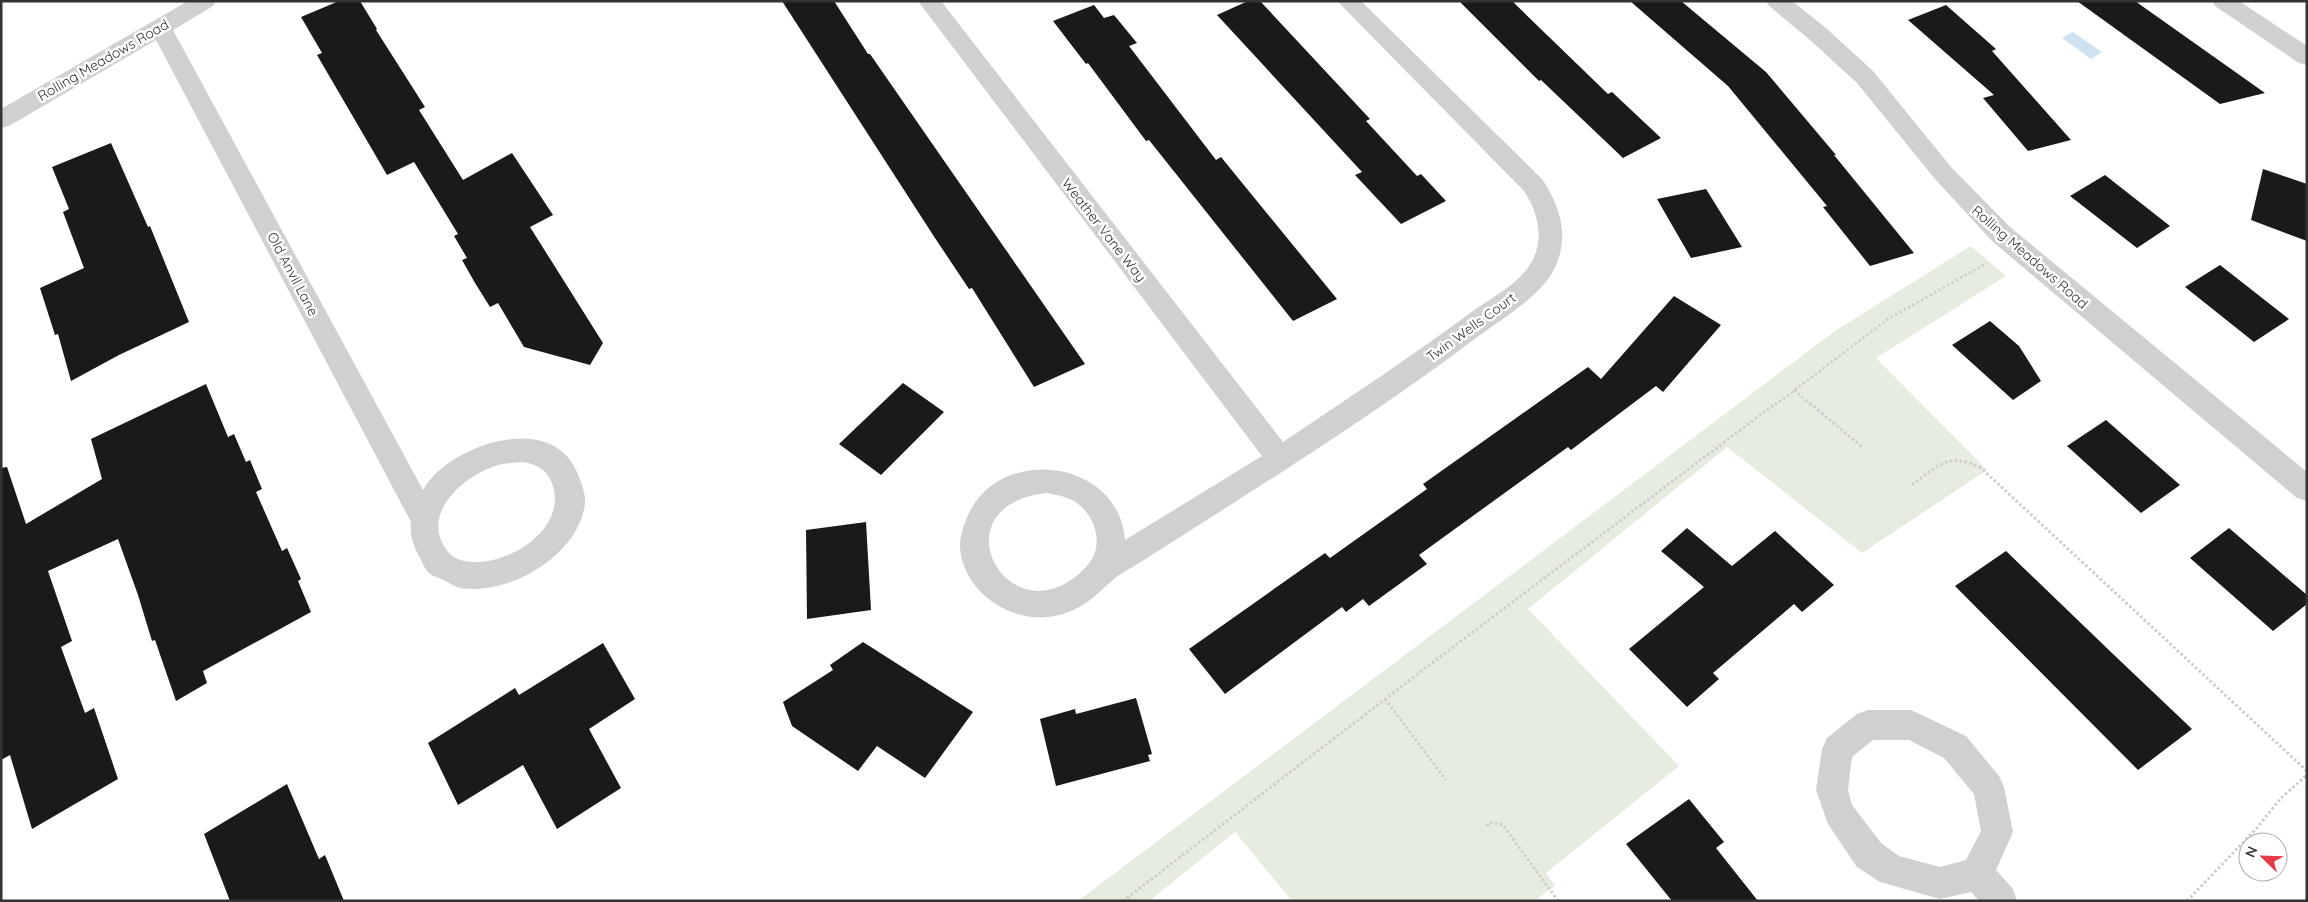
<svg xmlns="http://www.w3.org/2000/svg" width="2308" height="902" font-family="Quicksand,sans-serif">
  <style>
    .green { fill: #e6ecdf }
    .water { fill: #cfe2ee }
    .building { fill: #1a1a1a }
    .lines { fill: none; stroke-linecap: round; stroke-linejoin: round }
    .path-far1 { stroke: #cdcdcd; stroke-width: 2.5; stroke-dasharray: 2.5 2.5; stroke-linecap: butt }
    .path { stroke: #cdcdcd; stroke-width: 3; stroke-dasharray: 2.5 2.5; stroke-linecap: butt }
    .minor { fill: #d0d0d0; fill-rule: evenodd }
    .labels { text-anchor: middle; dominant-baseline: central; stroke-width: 5; stroke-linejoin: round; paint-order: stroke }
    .street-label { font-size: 14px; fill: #333; stroke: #fff }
  </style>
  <rect width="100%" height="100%" fill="#fff"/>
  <path class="green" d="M1971 246 2006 276 1876 358 1987 470 1862 553 1727 447 1528 609 1679 766 1546 873 1555 886 1534 901H1292L1235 832 1149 901H1078L1835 331Z"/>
  <path class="water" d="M2073 32 2102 52 2091 59 2062 38Z"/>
  <path class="building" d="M339 1H360L377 29 376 30 425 107 419 110 463 180 512 153 553 215 530 227 603 343 590 365 524 347 498 303 490 307 475 283 462 260 467 258 454 236 458 234 414 162 387 175 317 55 322 53 301 17Z
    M782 1H834L868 54H870L1085 364 1034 387 972 288 969 289 933 235Z
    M1248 1H1260L1370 119 1366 121 1417 176 1421 174 1446 201 1401 224 1355 175 1362 172 1217 15Z
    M1459 1H1512L1608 94 1612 92 1661 138 1623 158 1541 80 1539 81Z
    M1630 1H1681L1766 72 1836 155H1834L1914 253 1870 266 1823 207 1827 206 1728 86Z
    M2077 1H2135L2265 93 2220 104Z
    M1094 5 1104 18 1114 15 1137 43 1129 46 1216 160 1221 157 1337 299 1293 321 1149 140 1146 141 1088 63 1086 64 1053 21Z
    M1946 5 1996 49 1992 51 2071 140 2028 151 1983 98 1994 95 1908 20Z
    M111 143 148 227 150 226 189 322 119 355 71 381 58 334 55 335 40 288 84 268 63 212 69 209 52 167Z
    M2263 169 2307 184V241L2251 220Z
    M2105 175 2170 226 2137 248 2070 196Z
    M1706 189 1742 247 1691 258 1657 199Z
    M2220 265 2289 319 2254 342 2185 287Z
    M1674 296 1721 325 1663 392 1656 386 1571 450 1568 447 1419 555 1427 564 1369 606 1363 599 1346 612 1342 607 1225 694 1189 649 1325 553 1330 558 1427 489 1423 484 1588 367 1601 379Z
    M1990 321 2019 346 2041 381 2013 400 1952 345Z
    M903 383 944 412 881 475 839 444Z
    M206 384 228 437 234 434 246 462 250 460 262 489 256 492 282 551 287 548 301 579 298 581 311 612 203 671 207 683 176 701 155 640 152 641 138 595 118 539 48 571 72 641 61 647 85 713 94 708 118 779 32 829 10 755 1 760V468L7 467 26 524 102 479 91 439Z
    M2106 420 2180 485 2141 513 2067 446Z
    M866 522 871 610 807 619 806 530Z
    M1687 528 1732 566 1775 531 1834 585 1802 612 1794 604 1713 673 1719 679 1687 707 1629 649 1704 587 1661 551Z
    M2229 528 2307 595V604L2273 631 2190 558Z
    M2006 551 2113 654 2192 729 2138 770 1955 586Z
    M863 642 973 712 925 778 877 746 858 771 792 726 783 702 833 670 830 665Z
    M603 643 635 699 589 729 621 788 557 829 523 765 458 805 428 743 515 688 519 695Z
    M1136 698 1152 754 1148 755 1150 761 1056 786 1040 719 1075 709 1076 714Z
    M287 784 319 859 325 855 344 901H230L204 834Z
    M1689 799 1724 842 1716 848 1758 901H1672L1626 844Z"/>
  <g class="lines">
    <path class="path-far1" d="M1794 390 1811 405
      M1775 405 1888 319 1987 263"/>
    <path class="path" d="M1810 403 1862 447
      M1912 485C1938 466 1948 451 1981 468L2307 771
      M1385 699 1446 780
      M1487 826 1490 822 1503 825 1558 901
      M1123 901 1436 660 1776 403
      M2187 901 2256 829 2281 798 2307 775"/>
    <path class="minor" d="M188 1H216L213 6 173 30 423 490C448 445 549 411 576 470 580 478 586 494 585 503 580 554 510 596 461 588 455 587 449 583 444 580 439 578 431 576 427 571 424 567 422 562 420 558 413 545 410 537 411 522L156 40 9 126 1 128V109ZM523 462C540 465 550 472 554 490 563 533 503 569 464 561 454 559 448 553 444 546 424 513 461 479 490 468 500 463 512 463 523 462Z
      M918 1H941L1283 442C1347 399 1411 357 1473 311 1493 297 1519 284 1531 263 1545 240 1538 212 1524 191L1337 1H1361L1542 179C1562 209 1571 241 1551 275 1534 301 1497 322 1472 341 1364 422 1249 493 1136 565 1128 570 1119 574 1113 580 1093 597 1085 608 1059 615 1015 627 962 593 960 546 960 535 964 525 968 515 1000 444 1119 459 1125 540L1262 456ZM1047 493C1056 495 1064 496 1072 500 1096 513 1106 547 1086 567 1011 646 932 505 1047 493Z
      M1766 1H1792L1826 28 1873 71 1951 167 2010 227 2307 472V501L2297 498 1992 241 1935 179 1857 83 1810 40 1769 6Z
      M2212 1H2239L2307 46V65L2299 63 2215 6Z
      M1868 710H1911L1966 736 1999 776 2004 787 2013 832 1996 870 2013 889 2017 901H1979L1971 892 1940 899 1880 882 1857 867 1828 824 1816 790 1822 749 1827 738 1857 714ZM1873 740H1909L1944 758 1974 794 1981 831 1966 860 1940 867 1899 856 1881 843 1852 805 1848 790 1852 757Z"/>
  </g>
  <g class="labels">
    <g class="street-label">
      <text transform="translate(103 60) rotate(-30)">Rolling Meadows Road</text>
      <text transform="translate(1104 230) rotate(52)">Weather Vane Way</text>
      <text transform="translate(2030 257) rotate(41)">Rolling Meadows Road</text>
      <text transform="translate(293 274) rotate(62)">Old Anvil Lane</text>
      <text transform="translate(1471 327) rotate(-36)">Twin Wells Court</text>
    </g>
  </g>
  <rect width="2308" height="902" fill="none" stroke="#333333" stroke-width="5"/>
  <g transform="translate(2263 857) rotate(293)"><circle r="24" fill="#ffffff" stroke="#adadad"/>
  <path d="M0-4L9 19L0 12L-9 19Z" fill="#e63946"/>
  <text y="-8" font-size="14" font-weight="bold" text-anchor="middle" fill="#333333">N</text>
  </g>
</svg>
